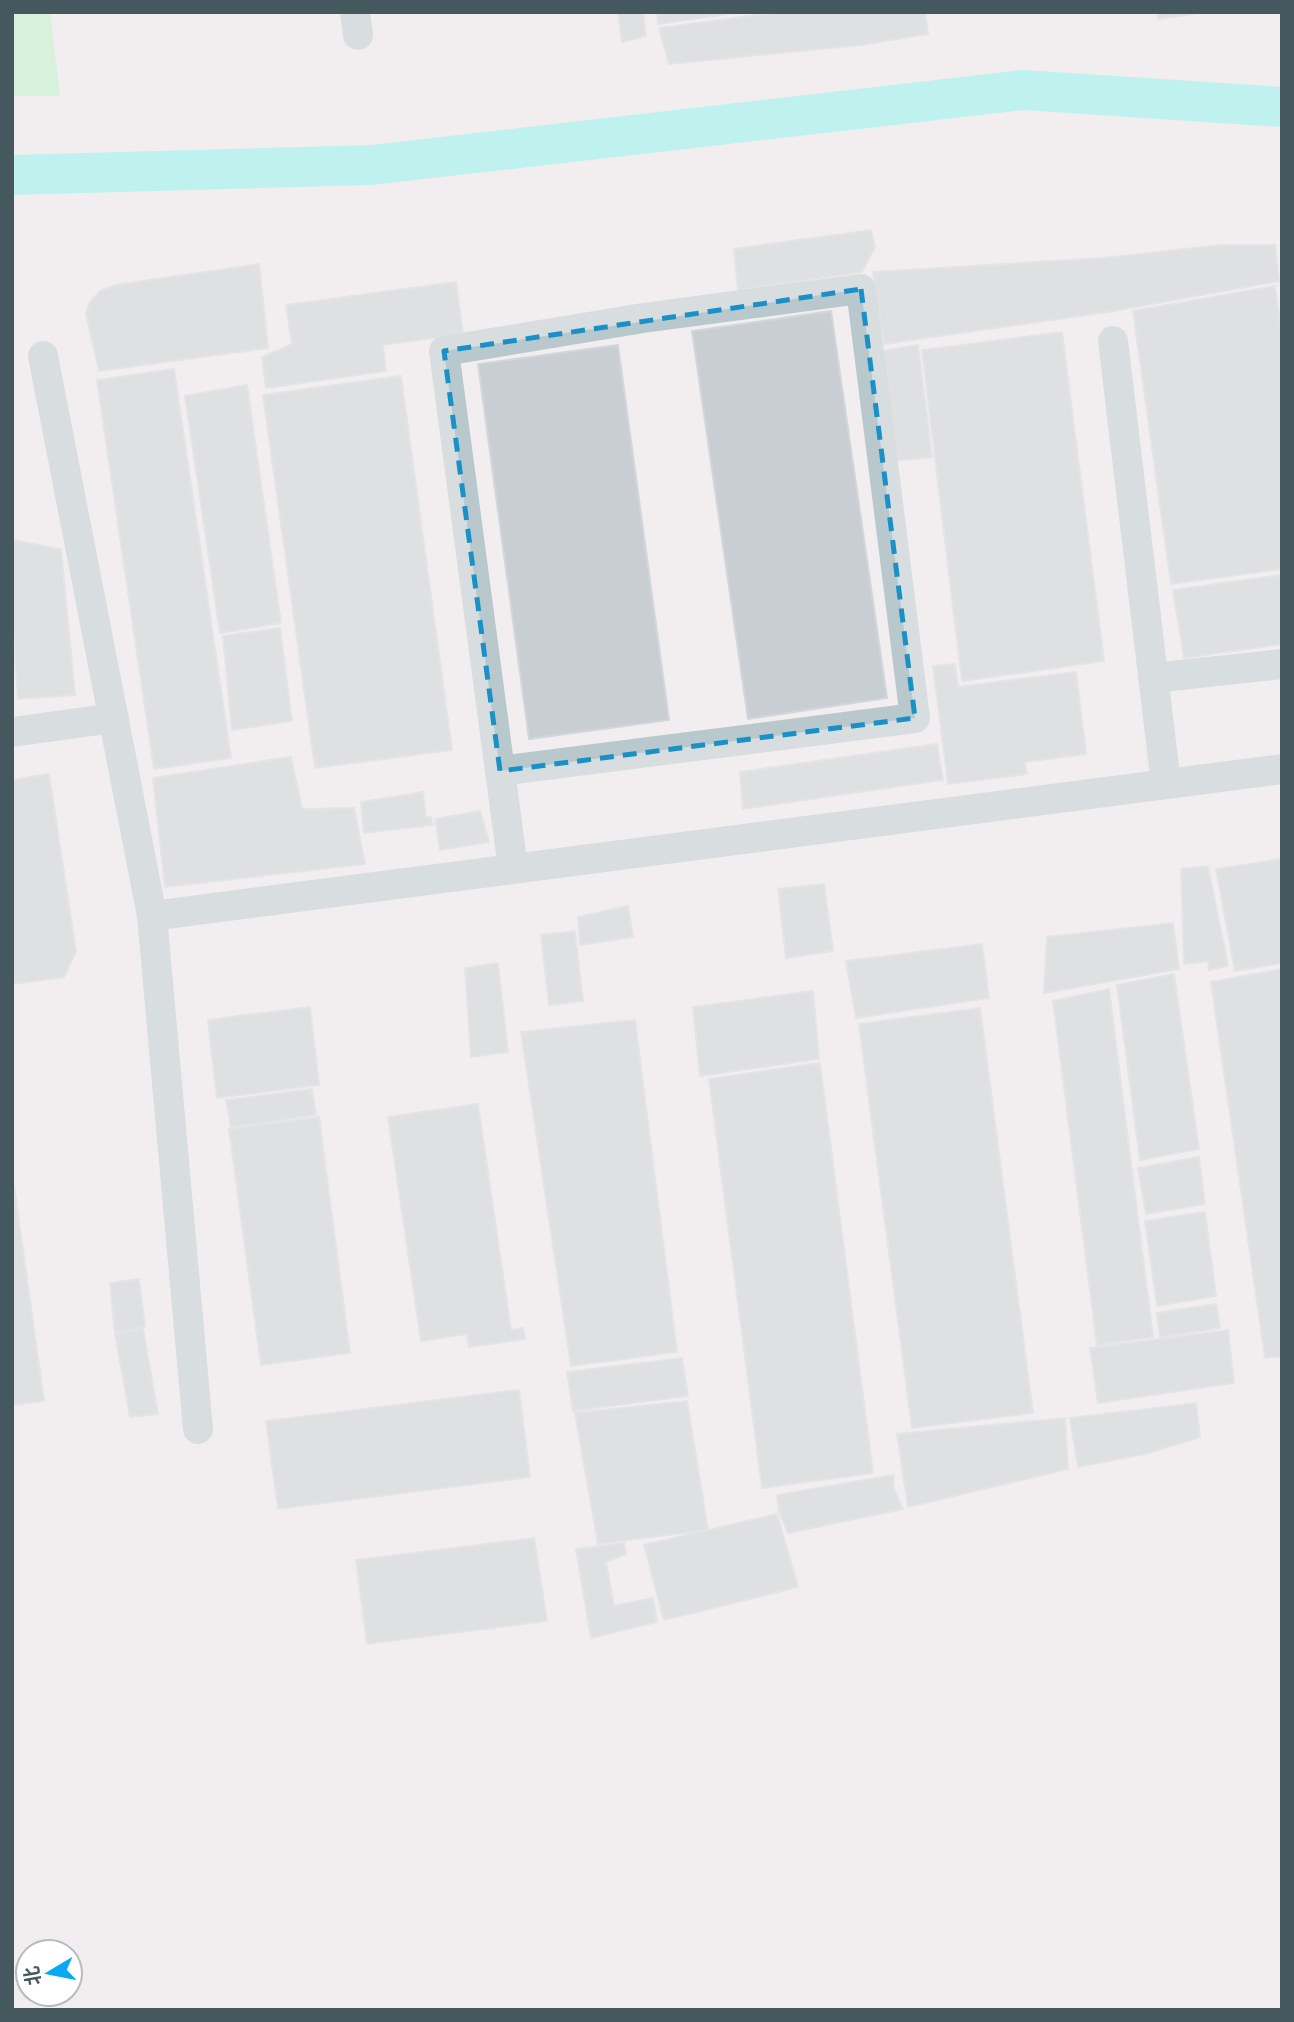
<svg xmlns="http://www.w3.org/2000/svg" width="1294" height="2022" font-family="'PT Sans','Noto Sans SC',sans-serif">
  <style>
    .green { fill: #b9f3c1 }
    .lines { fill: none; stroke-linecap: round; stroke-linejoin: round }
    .canal { stroke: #82f4f0; stroke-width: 40 }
    .building { fill: #c8ced2; stroke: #d2d7db; stroke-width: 2 }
    .street { stroke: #b9c8cd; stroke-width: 30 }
    .marked { fill: none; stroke: #1a91c6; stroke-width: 5; stroke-dasharray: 14 9; stroke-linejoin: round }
  </style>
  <rect width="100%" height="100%" fill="#f2eeef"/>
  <path class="green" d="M12 12H50L60 96H12Z"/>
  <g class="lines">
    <path class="canal" d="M12 175 371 165 1024 90 1282 107"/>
  </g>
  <path class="building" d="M618 12H643L646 36 622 42Z
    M657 12H742L658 24Z
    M780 12H925L928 34 861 45 669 64 659 28Z
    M1157 12H1206L1158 19Z
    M871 230 875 247 862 272 738 290 734 249Z
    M1221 245H1275L1279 281 1108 312 884 344 873 272 1104 258Z
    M259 264 268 348 99 371 86 314 90 302 100 291 116 285Z
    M456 282 463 334 383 345 386 371 266 388 262 357 292 344 286 305Z
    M1275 286 1282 338V569L1171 584 1133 311Z
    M831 311 887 698 748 719 692 331Z
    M1062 332 1104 661 962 681 922 350Z
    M618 345 669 720 529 739 478 364Z
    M918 345 932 457 890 461 877 352Z
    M174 369 231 758 154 769 97 380Z
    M401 376 452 750 315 768 263 395Z
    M247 385 281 623 220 633 185 396Z
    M12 540 61 549 75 695 18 699 12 619Z
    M1282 575V644L1184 658 1173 590Z
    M280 628 292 721 232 730 223 636Z
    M955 664 958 687 1076 672 1086 754 1025 762 1027 774 948 784 933 666Z
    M937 744 943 780 743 809 740 772Z
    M291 757 302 809 354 808 365 864 165 887 153 778Z
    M49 774 76 951 64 977 12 984V780Z
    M423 792 426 817H431L433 825 364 833 361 802Z
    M480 811 489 842 440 850 435 819Z
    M1282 859V963L1235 971 1216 869Z
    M1208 866 1228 966 1209 970 1208 961 1184 964 1181 869Z
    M824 884 833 951 786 958 778 889Z
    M628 906 633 937 580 945 578 917Z
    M1173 923 1179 969 1044 993 1047 937Z
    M575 931 583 1001 549 1005 541 935Z
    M982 944 989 998 856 1018 846 961Z
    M498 963 508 1052 471 1057 465 968Z
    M1282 969V1356L1265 1358 1211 982Z
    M1174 974 1199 1149 1140 1160 1117 985Z
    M1109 989 1153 1337 1097 1345 1053 1001Z
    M813 991 819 1059 700 1076 693 1007Z
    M310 1007 319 1085 217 1098 208 1020Z
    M980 1008 1033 1413 912 1428 859 1024Z
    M635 1020 677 1352 571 1366 521 1032Z
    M820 1063 873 1473 762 1488 709 1079Z
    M312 1089 316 1115 231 1127 226 1100Z
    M478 1104 511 1330 523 1328 525 1339 469 1347 467 1334 421 1341 388 1117Z
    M319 1117 350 1353 261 1365 229 1129Z
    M1199 1157 1205 1204 1146 1214 1138 1168Z
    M12 1171 44 1401 12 1405Z
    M1205 1212 1216 1296 1157 1306 1145 1221Z
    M139 1279 145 1327 115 1333 110 1283Z
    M1216 1304 1220 1328 1160 1337 1157 1313Z
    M143 1329 158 1414 130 1417 115 1334Z
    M1228 1330 1234 1383 1098 1403 1090 1348Z
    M682 1358 688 1396 573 1411 567 1372Z
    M519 1390 530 1477 278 1509 266 1421Z
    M687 1401 708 1530 598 1544 575 1413Z
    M1196 1403 1200 1437 1145 1454 1078 1467 1070 1418Z
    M1065 1418 1068 1469 908 1507 897 1434Z
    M894 1475 893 1487 903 1509 788 1533 779 1512 777 1495Z
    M777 1514 798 1587 664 1620 644 1545Z
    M534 1538 547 1621 367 1644 356 1560Z
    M624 1543 626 1554 606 1562 614 1606 653 1598 657 1622 591 1638 576 1549Z"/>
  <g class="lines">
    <path class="street" d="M355 12 358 35
      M1113 341 1166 784
      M43 356 152 916 198 1429
      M1153 678 1282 664
      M12 732 114 718
      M500 771 915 718 861 289 643 318 444 351 512 861
      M152 916 1282 769"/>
  </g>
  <path d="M0 0H1294V2022H0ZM861 289 915 718 500 771 444 351Z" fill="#f2eeef" fill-opacity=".55" fill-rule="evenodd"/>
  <path class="marked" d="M861 289 915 718 500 771 444 351Z"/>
  <rect width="1294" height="2022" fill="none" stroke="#45585e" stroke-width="28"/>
  <g transform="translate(49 1973) rotate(260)"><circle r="33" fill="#ffffff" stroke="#b5bcbf" stroke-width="2"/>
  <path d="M0-5L12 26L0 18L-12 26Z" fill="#08a9f2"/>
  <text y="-10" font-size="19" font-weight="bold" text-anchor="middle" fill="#45585e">北</text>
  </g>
</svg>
